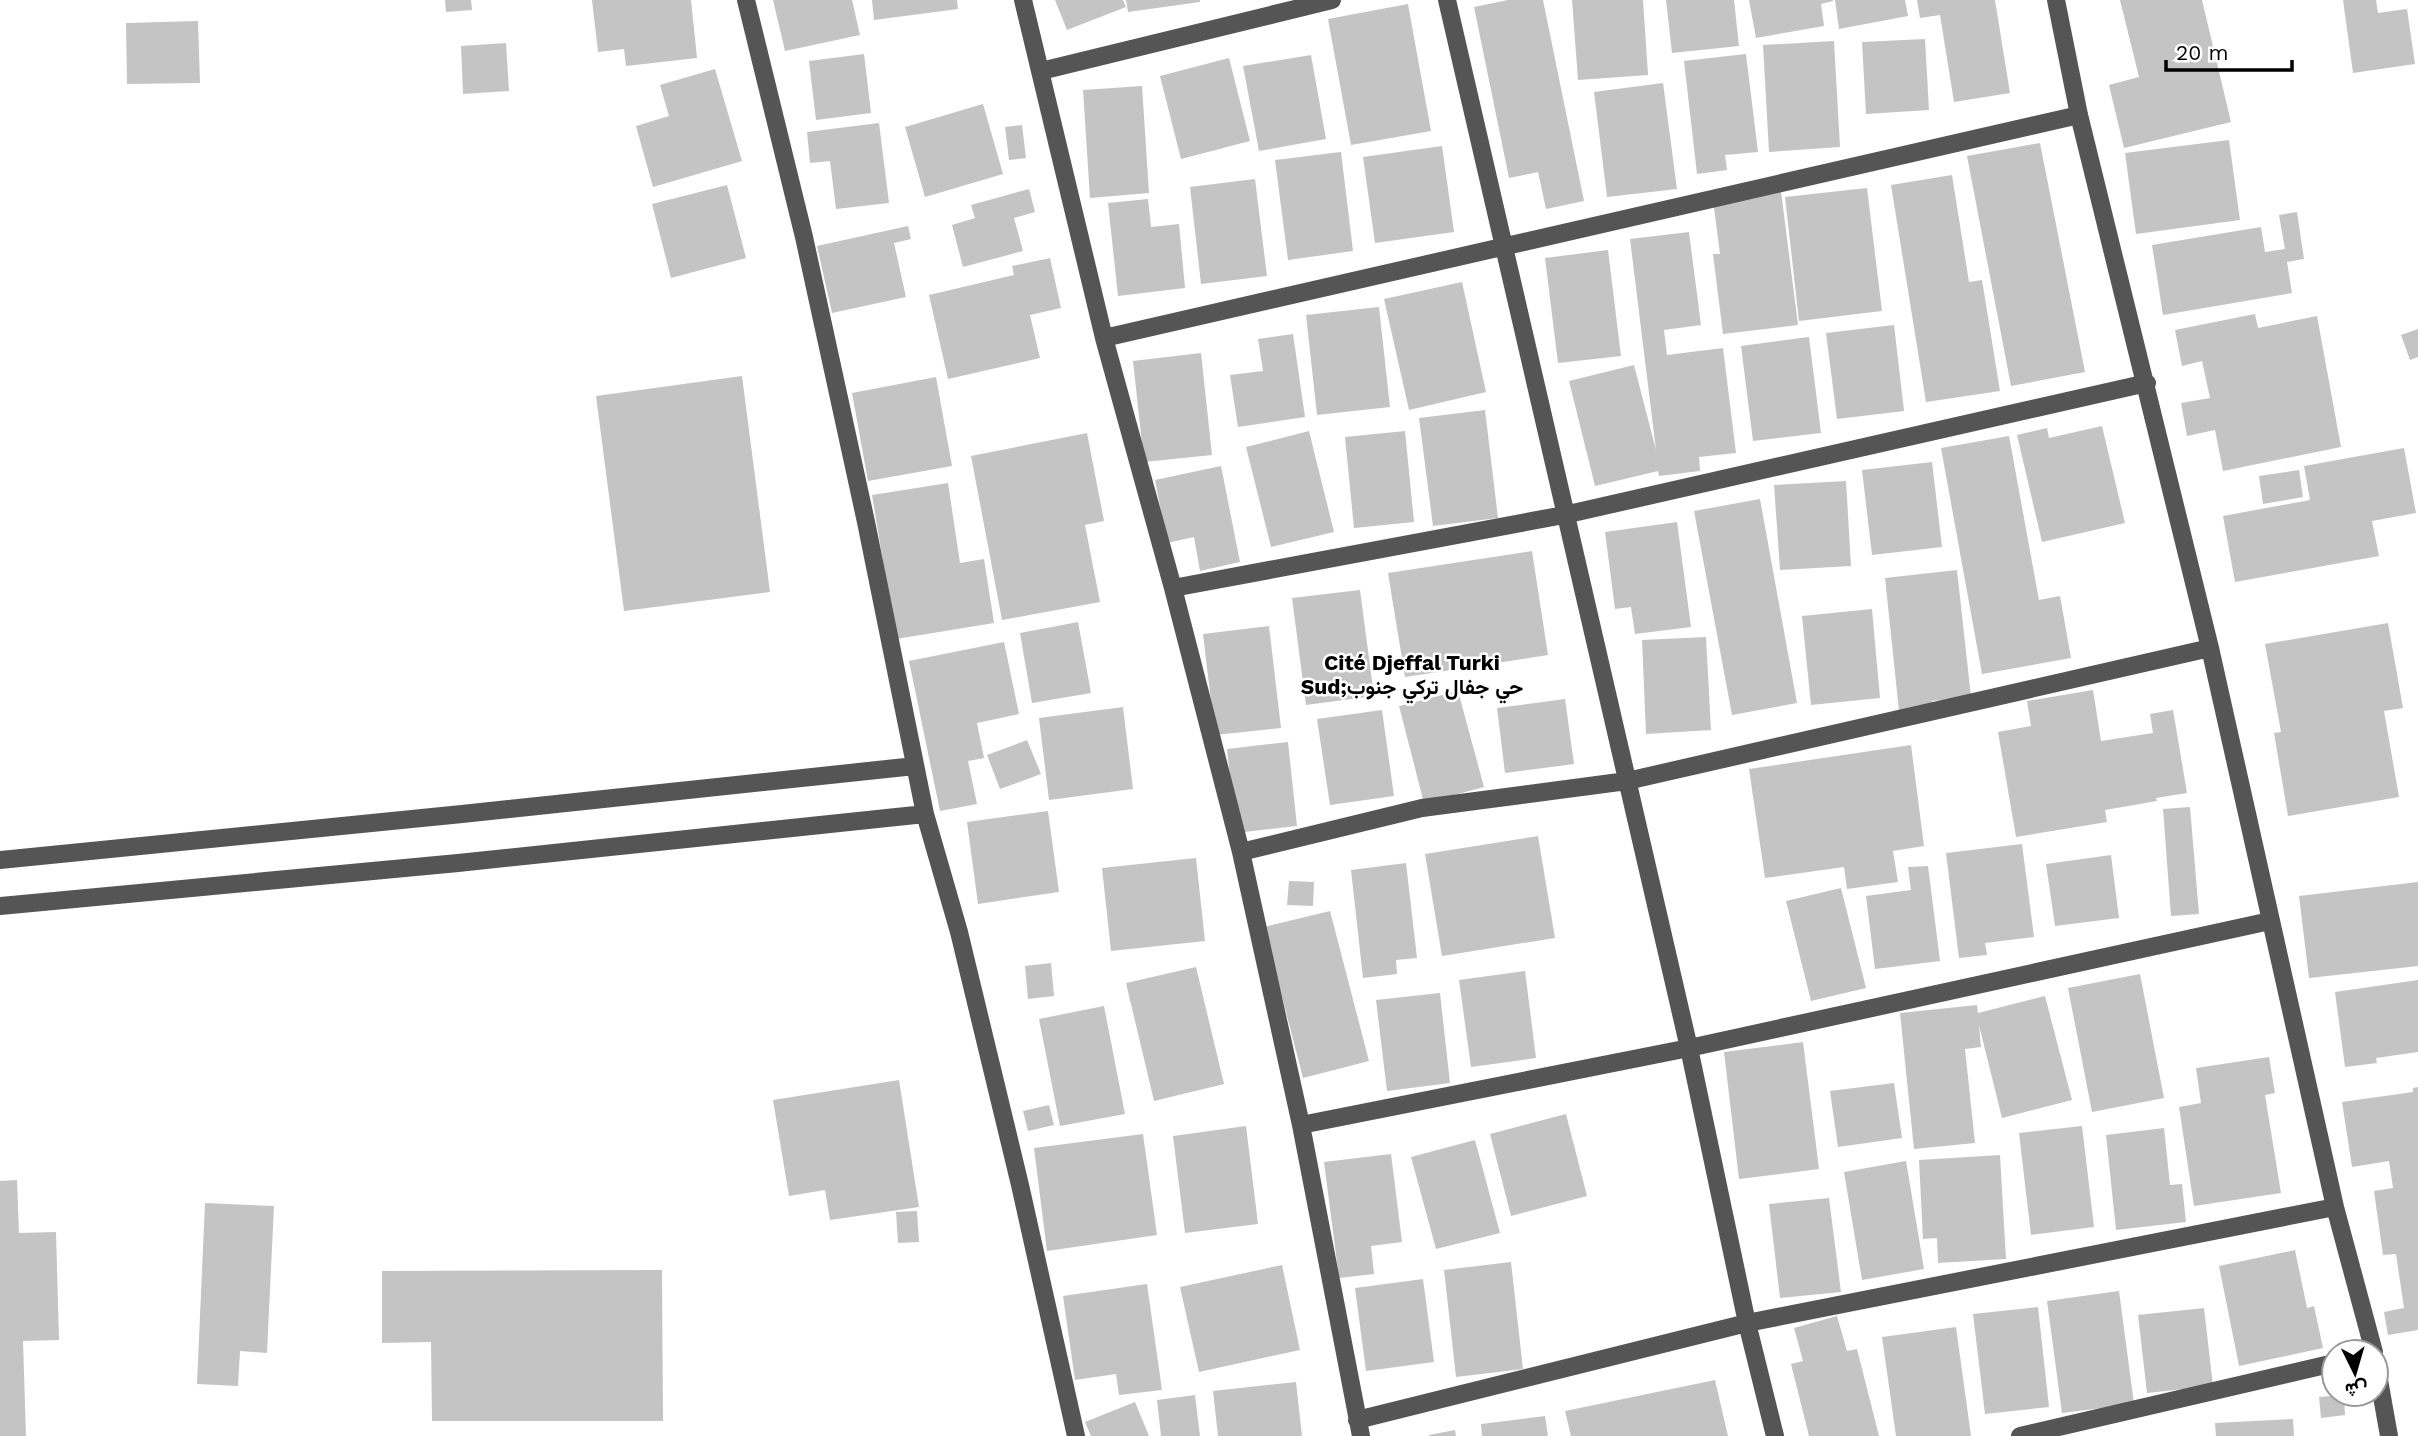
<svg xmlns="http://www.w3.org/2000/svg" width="2418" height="1436" font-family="'Work Sans',Vazirmatn,sans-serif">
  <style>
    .building { fill: #c4c4c4 }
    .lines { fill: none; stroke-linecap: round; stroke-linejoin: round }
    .minor { stroke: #555; stroke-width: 18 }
    .labels { text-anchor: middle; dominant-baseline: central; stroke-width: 5; stroke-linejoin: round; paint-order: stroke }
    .neighbourhood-label { font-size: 21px; font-weight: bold; fill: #000; stroke: #fff }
  </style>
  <rect width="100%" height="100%" fill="#fff"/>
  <path class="building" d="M445 0H471L472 10 446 12Z
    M592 0H691L697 58 626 66 624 49 598 52Z
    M773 0H852L860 35 785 51Z
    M872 0H957L958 9 874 20Z
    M1055 0H1123L1126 7 1067 30Z
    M1126 0H1200V2L1128 12Z
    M1508 0H1543L1584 201 1546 209 1538 172 1509 178 1474 7Z
    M1572 0H1643L1648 75 1578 80Z
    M1666 0H1734L1739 46 1672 53Z
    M1749 0H1833V1L1821 4 1824 26 1756 38Z
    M1835 0H1905L1908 16 1839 29Z
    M1917 0H1995L2010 93 1954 102 1940 15 1920 18Z
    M2120 0H2202L2231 122 2124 148 2109 85 2139 77Z
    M2343 0H2376L2378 13 2407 9 2415 64 2353 73Z
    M1408 4 1431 131 1351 145 1328 19Z
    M198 21 200 83 127 84 126 23Z
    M1925 39 1929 110 1866 114 1862 42Z
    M1834 41 1840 147 1769 152 1763 45Z
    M506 43 509 91 463 94 461 46Z
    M864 54 871 113 816 120 809 61Z
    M1746 54 1758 152 1725 155 1727 170 1697 174 1684 61Z
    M1311 55 1326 139 1259 151 1243 66Z
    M1229 58 1250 141 1181 159 1160 76Z
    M715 69 742 161 653 187 636 126 669 116 660 85Z
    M1663 83 1677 189 1607 197 1594 92Z
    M1142 86 1149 193 1090 198 1083 90Z
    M983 104 1003 174 925 197 905 127Z
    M879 123 889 203 836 209 830 161 810 163 807 132Z
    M1022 125 1026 158 1009 160 1005 127Z
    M2229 140 2240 220 2136 234 2125 153Z
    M2040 143 2085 372 2011 386 1967 156Z
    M1442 146 1454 232 1375 243 1363 157Z
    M1341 152 1353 251 1288 260 1275 160Z
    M1952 175 1969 282 1982 280 2000 391 1926 402 1891 185Z
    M1255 179 1267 276 1201 284 1190 187Z
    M727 185 746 258 671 278 652 204Z
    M1867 188 1882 311 1799 321 1785 197Z
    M1029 189 1035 212 1014 218 1023 251 963 267 952 225 975 218 971 205Z
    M1781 191 1798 325 1723 334 1713 254H1720L1713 200Z
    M1148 199 1151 227 1179 224 1185 288 1118 296 1108 203Z
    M2297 212 2304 259 2287 262 2292 293 2163 315 2152 245 2261 227 2265 252 2285 249 2279 215Z
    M908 226 911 239 894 243 906 297 832 313 817 246Z
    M1689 232 1701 325 1664 330 1667 355 1723 348 1736 453 1699 457 1700 471 1659 476 1658 471 1595 486 1569 381 1634 365 1656 450 1630 239Z
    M1608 250 1621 356 1558 363 1545 258Z
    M1050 258 1061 308 1030 315 1040 358 948 379 929 295 1014 275 1012 266Z
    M1462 282 1486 392 1409 410 1384 299Z
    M1379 307 1390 407 1317 415 1306 315Z
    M2255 314 2258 328 2317 316 2341 447 2223 471 2215 430 2187 436 2181 403 2210 398 2202 361 2182 366 2175 330Z
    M1894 325 1904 411 1837 419 1826 333Z
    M2418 329V357L2410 360 2401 335Z
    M1293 334 1305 417 1238 427 1230 375 1263 371 1258 339Z
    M1809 337 1821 433 1753 441 1741 346Z
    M1201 353 1212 455 1144 462 1133 361Z
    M742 376 770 592 624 611 596 396Z
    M936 377 952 466 868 481 852 393Z
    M1485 410 1498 518 1433 526 1419 418Z
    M2102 426 2125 523 2042 542 2017 435 2047 428 2049 438Z
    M1309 431 1334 532 1271 547 1246 447Z
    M1405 431 1414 522 1354 528 1345 437Z
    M1087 433 1104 521 1085 525 1100 602 1002 620 971 456Z
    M2009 436 2039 600 2060 596 2071 658 1982 674 1941 448Z
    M2404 448 2416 513 2372 521 2379 556 2235 582 2223 516 2310 500 2304 466Z
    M1932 462 1942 547 1872 555 1862 470Z
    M1221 466 1240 562 1200 571 1194 537 1167 543 1155 480Z
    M2299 470 2303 497 2263 504 2259 476Z
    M1846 481 1851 566 1780 570 1774 485Z
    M948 483 960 563 984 559 994 623 896 639 872 495Z
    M1760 499 1797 703 1732 715 1694 511Z
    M1677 522 1691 627 1635 634 1631 607 1615 609 1605 532Z
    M1532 551 1548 655 1405 677 1388 573Z
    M1957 570 1971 697 1932 701 1933 708 1899 711 1885 578Z
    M1360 590 1374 696 1306 705 1292 598Z
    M1872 609 1880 698 1811 705 1802 616Z
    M1078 622 1091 693 1032 703 1020 633Z
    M2388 623 2403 708 2384 711 2399 797 2288 816 2274 733 2281 732 2265 644Z
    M1269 626 1281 728 1215 735 1203 634Z
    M1706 637 1711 730 1646 734 1642 640Z
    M1004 642 1019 714 977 723 984 758 968 761 977 804 940 811 909 661Z
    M2093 690 2101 741 2153 733 2150 714 2173 710 2187 793 2156 798 2157 801 2105 810 2107 822 2016 837 1998 732 2031 726 2027 701Z
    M1458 691 1484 787 1424 803 1399 706Z
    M1565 699 1574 764 1505 773 1497 708Z
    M1123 707 1133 789 1049 800 1039 718Z
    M1382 710 1394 796 1330 805 1317 719Z
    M1027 740 1041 774 1000 789 987 755Z
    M1288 742 1297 826 1236 833 1227 749Z
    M1911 745 1924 846 1893 851 1898 882 1847 889 1844 867 1765 878 1749 769Z
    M2190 807 2199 914 2171 916 2163 809Z
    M1048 811 1059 892 978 904 967 822Z
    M1538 836 1555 938 1442 956 1425 854Z
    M2022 844 2034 937 1985 943 1987 955 1959 958 1946 853Z
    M2111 855 2119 918 2055 926 2046 864Z
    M1196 858 1205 941 1111 951 1102 868Z
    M1406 863 1417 958 1396 960 1397 974 1363 978 1351 870Z
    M1928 866 1940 961 1875 969 1866 896 1911 890 1908 867Z
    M1289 881 1314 882 1313 906 1287 905Z
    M2418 882V966L2309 978 2299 896Z
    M1841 888 1866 988 1811 1001 1786 901Z
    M1330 911 1369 1061 1303 1078 1264 927Z
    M1051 963 1054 996 1028 999 1025 966Z
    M1196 967 1224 1084 1154 1101 1126 983Z
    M1525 971 1536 1058 1471 1067 1459 980Z
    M2140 974 2164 1098 2092 1112 2068 988Z
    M2418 980V1052L2376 1058 2377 1063 2345 1067 2335 992Z
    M1440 993 1450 1083 1387 1091 1376 1000Z
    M2045 996 2072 1100 2002 1118 1979 1025 1981 1047 1965 1049 1975 1143 1914 1149 1900 1013 1977 1005 1978 1013Z
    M1104 1006 1125 1114 1060 1126 1039 1019Z
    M1803 1042 1819 1169 1739 1179 1724 1052Z
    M2269 1057 2275 1093 2265 1095 2281 1193 2194 1206 2179 1107 2201 1103 2196 1068Z
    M899 1080 919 1207 830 1220 825 1190 789 1196 773 1100Z
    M1894 1083 1902 1138 1838 1147 1830 1091Z
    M2418 1087V1330L2388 1335 2384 1312 2404 1308 2396 1254 2383 1255 2374 1191 2393 1188 2389 1161 2352 1167 2342 1102 2413 1092V1088Z
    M1049 1105 1054 1125 1028 1131 1023 1111Z
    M1566 1114 1587 1196 1511 1216 1490 1134Z
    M1246 1126 1258 1224 1185 1233 1173 1136Z
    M2082 1126 2094 1227 2031 1235 2019 1133Z
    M2164 1128 2170 1185 2182 1184 2186 1222 2116 1230 2106 1135Z
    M1143 1134 1157 1235 1047 1251 1034 1148Z
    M1475 1140 1500 1233 1436 1249 1411 1157Z
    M1391 1154 1402 1242 1371 1246 1374 1274 1339 1278 1324 1162Z
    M2000 1155 2006 1259 1938 1263 1937 1238 1923 1239 1919 1160Z
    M1906 1161 1924 1269 1862 1280 1844 1172Z
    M17 1180 19 1233 56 1232 59 1340 23 1341 26 1436H0V1181Z
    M1829 1198 1841 1292 1780 1298 1769 1204Z
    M205 1203 274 1206 267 1353 240 1351 238 1386 197 1384Z
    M917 1211 919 1242 898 1243 896 1212Z
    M2295 1250 2307 1308 2314 1306 2323 1348 2239 1366 2219 1266Z
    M1511 1262 1523 1369 1456 1377 1444 1270Z
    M1282 1265 1300 1350 1199 1372 1180 1287Z
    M662 1270 663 1421H432L431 1342 382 1343V1271Z
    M1423 1279 1434 1362 1366 1371 1355 1288Z
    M1147 1284 1162 1390 1119 1395 1116 1374 1075 1380 1063 1296Z
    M2119 1291 2134 1404 2062 1413 2047 1301Z
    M2038 1307 2049 1407 1985 1414 1973 1314Z
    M2204 1308 2213 1386 2147 1393 2138 1315Z
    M1837 1316 1847 1351 1857 1349 1879 1436H1809L1791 1364 1803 1361 1794 1328Z
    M1956 1327 1971 1436H1896L1882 1337Z
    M1715 1380 1728 1436H1571L1565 1411Z
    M1296 1382 1302 1436H1218L1213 1391Z
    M1195 1395 1200 1436H1161L1157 1400Z
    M2344 1395 2345 1415 2321 1418 2319 1397Z
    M1135 1402 1149 1436H1091L1085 1422Z
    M1545 1416 1548 1436H1482L1481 1424Z
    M2293 1419 2294 1436H2216L2215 1423Z
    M1455 1430 1456 1436H1429V1435Z"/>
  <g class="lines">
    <path class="minor" d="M746 0 804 237 866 522 925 814 959 932 1020 1185 1076 1436
      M1023 0 1104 338 1173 588 1241 852 1301 1125 1361 1436
      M1447 0 1689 1048 1747 1323 1775 1436
      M2056 0 2079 115 2210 648 2335 1207 2374 1352
      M1041 71 1332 0
      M1104 338 2079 115
      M1173 588 1564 515 2147 383
      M1241 852 1422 808 1627 781 2210 648
      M0 860 462 814 915 766
      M0 906 458 863 925 814
      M1301 1125 1689 1048 2270 921
      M2376 1363 2389 1436
      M1357 1420 1747 1323 2335 1207
      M2020 1436 2334 1363"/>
  </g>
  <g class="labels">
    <g class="neighbourhood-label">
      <text x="1412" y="662">Cité Djeffal Turki<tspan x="1412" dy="24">Sud;حي جفال تركي جنوب</tspan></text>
    </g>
  </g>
  <g transform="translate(2355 1373) rotate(175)"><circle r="33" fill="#ffffff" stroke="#999999" stroke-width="2"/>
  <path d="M0-5L12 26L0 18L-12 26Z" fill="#000000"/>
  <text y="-10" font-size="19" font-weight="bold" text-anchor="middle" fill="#000000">ش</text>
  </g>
  <path d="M2166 60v10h126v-10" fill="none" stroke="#000000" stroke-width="3.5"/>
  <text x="2176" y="60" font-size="21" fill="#000000" stroke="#ffffff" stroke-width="5" paint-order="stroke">20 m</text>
</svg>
